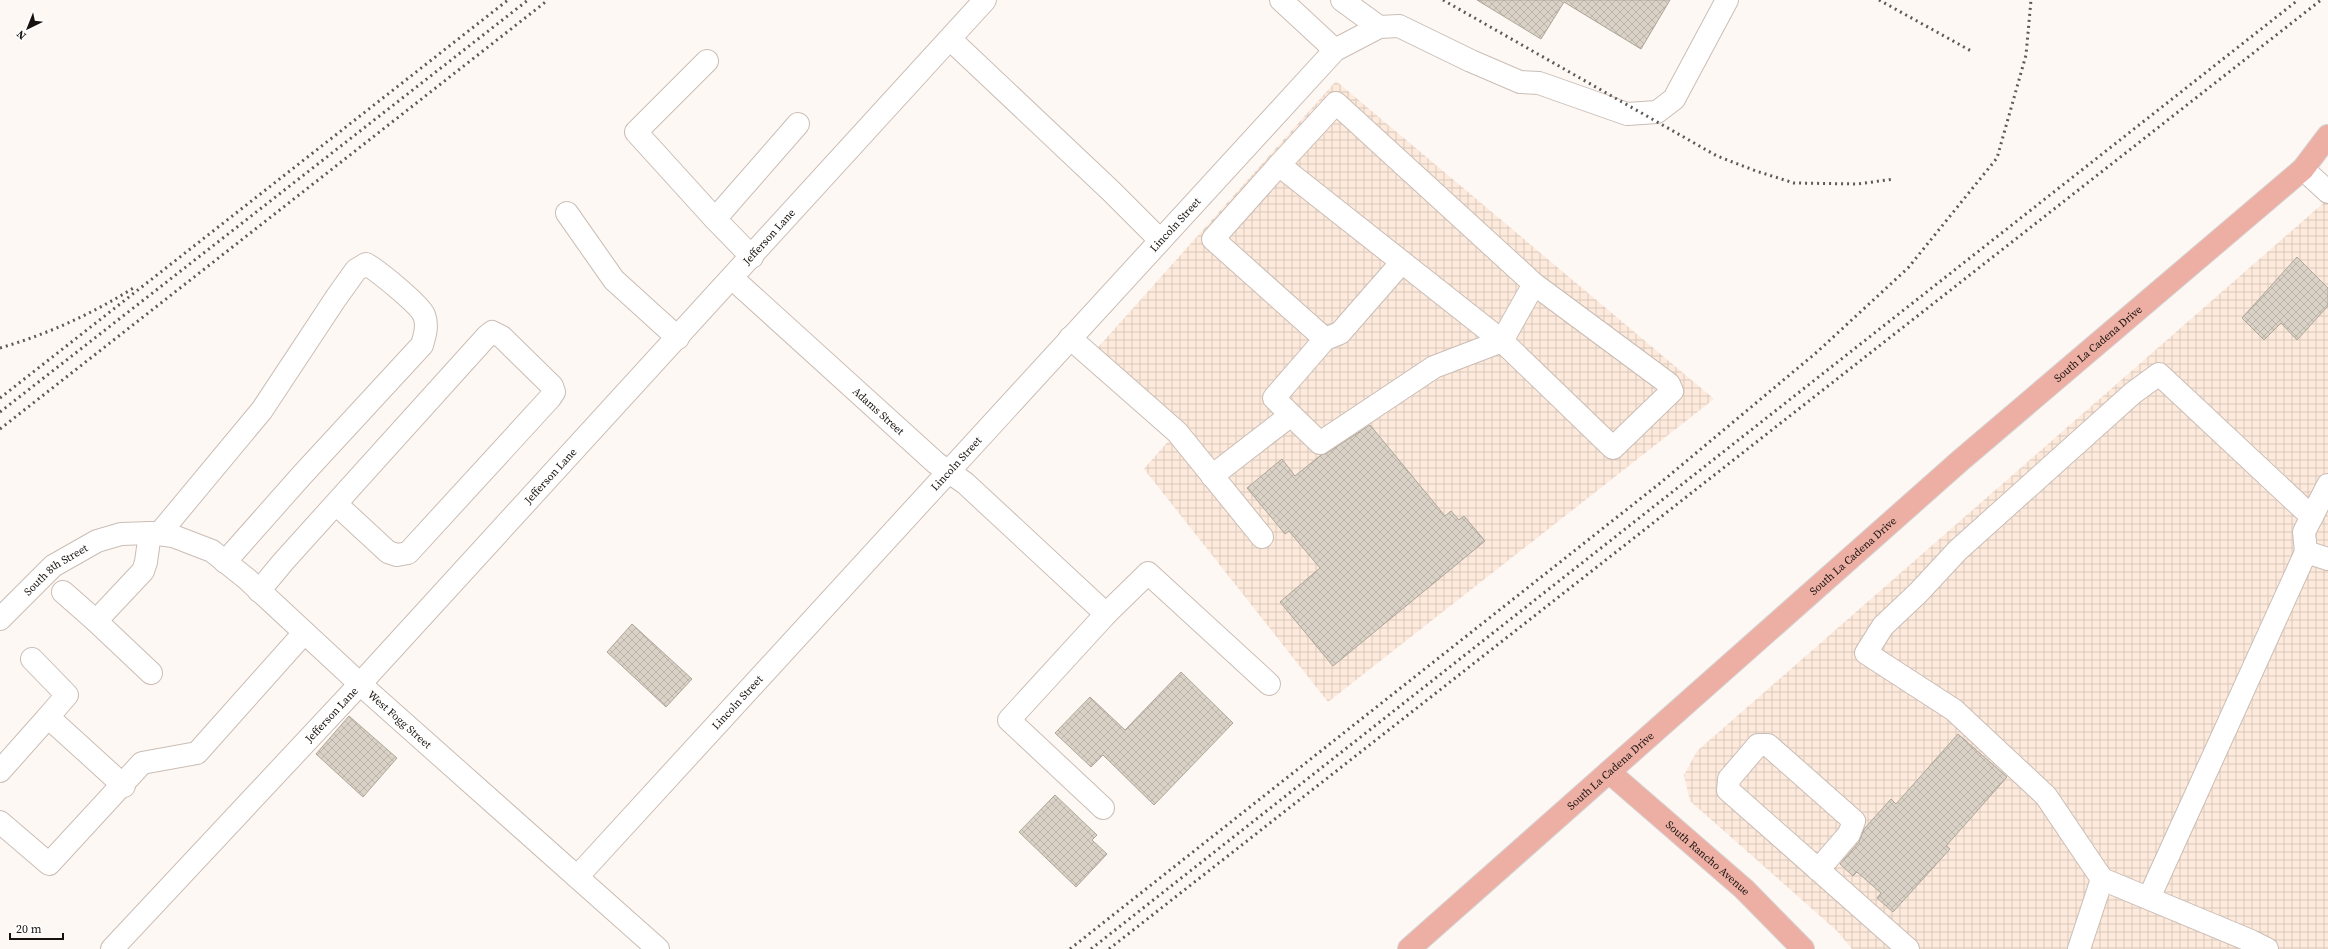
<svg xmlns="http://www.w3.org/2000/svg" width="2328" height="949" font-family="'Source Serif 4',serif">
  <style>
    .industrial { fill: url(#industrial-grid) }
    .building { fill: url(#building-cross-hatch); stroke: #ada699 }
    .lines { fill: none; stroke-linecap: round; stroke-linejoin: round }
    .minor-casing { stroke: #cabdb5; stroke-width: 24 }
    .major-casing { stroke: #d5d4d4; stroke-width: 24 }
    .minor { stroke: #fff; stroke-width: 22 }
    .major { stroke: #edaea3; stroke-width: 22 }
    .rail { stroke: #5e5955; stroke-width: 3; stroke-dasharray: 2 4; stroke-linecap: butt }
    .labels { text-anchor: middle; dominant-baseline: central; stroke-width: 3; stroke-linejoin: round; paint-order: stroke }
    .street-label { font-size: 11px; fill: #17120f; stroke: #fff }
  </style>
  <defs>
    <pattern id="industrial-grid" width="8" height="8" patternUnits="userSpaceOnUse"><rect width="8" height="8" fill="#feeadc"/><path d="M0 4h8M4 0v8" fill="none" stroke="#d9c8bc"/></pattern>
    <pattern id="building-cross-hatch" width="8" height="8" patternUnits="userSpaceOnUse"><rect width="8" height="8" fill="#dad2c6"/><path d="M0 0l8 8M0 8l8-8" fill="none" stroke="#bab3a9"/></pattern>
  </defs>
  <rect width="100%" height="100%" fill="#fef8f4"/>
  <path class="industrial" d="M1336 81 1714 399 1328 702 1144 469 1171 438 1084 363Z
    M2328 199V949H1852L1837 931 1690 801 1684 775 1697 751Z"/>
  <path class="building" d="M1477 0H1670L1641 49 1564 2 1541 39Z
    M2297 257 2328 288V306L2297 340 2281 323 2264 340 2242 318Z
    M1370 425 1445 516 1451 511 1459 520 1464 516 1485 541 1333 666 1280 602 1320 568 1289 531 1285 534 1247 488 1282 459 1295 476 1321 455 1327 453Z
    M632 624 692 679 666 707 607 652Z
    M1181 672 1233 723 1154 805 1103 755 1091 767 1055 733 1090 697 1125 730Z
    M349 716 397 758 363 797 316 754Z
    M1958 734 2007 777 1946 846 1950 849 1893 912 1877 898 1881 893 1857 872 1853 876 1840 864 1859 842 1864 829 1891 799 1896 804Z
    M1055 795 1097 835 1092 840 1107 854 1076 887 1019 832Z"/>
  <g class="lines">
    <defs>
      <g id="minor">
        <path d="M1281 0 1335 50"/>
        <path d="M1342 0 1379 27"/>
        <path d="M950 39 1111 191 1160 240"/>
        <path d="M707 61 636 132 715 219"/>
        <path d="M1279 165 1213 239 1325 339 1274 398 1291 415"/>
        <path d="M2303 169 2328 192"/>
        <path d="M567 213 614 280 678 338"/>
        <path d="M752 257 715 219 798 124"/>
        <path id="s1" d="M732 278 936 463 965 483 1106 614 1009 720 1103 808"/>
        <path d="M1070 338 1177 432 1262 537"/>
        <path d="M1325 339 1340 333 1402 262"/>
        <path d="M1212 476 1291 415 1320 443 1434 367 1502 341 1613 448 1672 391 1669 384 1534 284 1502 341 1279 165 1336 103 1534 284"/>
        <path d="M2328 485 2304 532 2306 552 2328 559"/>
        <path d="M150 533 146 562 143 571 96 621 151 673"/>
        <path d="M159 534 262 410 336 298 356 270 366 264C377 270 419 304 424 315 428 325 425 335 422 345L302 475 225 562"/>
        <path d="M259 591 283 562 487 336 492 332 502 337 552 386 554 392 550 398 408 553 397 555 388 552 336 504"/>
        <path d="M63 592 96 621"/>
        <path d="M1106 614 1148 573 1269 684"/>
        <path id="s2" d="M0 619 53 566 97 541 121 534 150 533 173 536 212 551 247 579 360 684 658 949"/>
        <path d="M32 659 67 695 48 717"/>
        <path d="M0 771 48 717 124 786"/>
        <path d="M0 822 49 864 142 763 197 753 304 633"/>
        <path d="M1818 870 1849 834 1854 821 1768 745H1758L1729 779 1728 790 1908 949"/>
        <path id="s3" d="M577 877 1335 50 1379 27 1399 26 1471 61 1520 82 1539 83 1627 114 1657 112 1674 99 1727 0"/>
        <path d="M2149 898 2306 552"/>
        <path id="s4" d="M112 949 360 684 985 0"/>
        <path d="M2079 949 2102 879"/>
        <path d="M2267 949 2251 941 2102 879 2046 796 1954 710 1866 653 1883 626 1918 593 1958 550 2133 393 2159 374 2312 517"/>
      </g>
      <g id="major">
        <path id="s5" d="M1609 772 1744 889 1803 949"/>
        <path id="s6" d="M1409 949 1961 460 2303 169 2328 136"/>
      </g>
    </defs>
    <use href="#minor" class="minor-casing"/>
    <use href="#major" class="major-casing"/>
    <use href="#minor" class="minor"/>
    <use href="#major" class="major"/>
    <path class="rail" d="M1443 0 1717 156 1756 171 1794 183 1858 184 1894 179
      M1879 0 1973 52
      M0 348C48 334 92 314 135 287
      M0 398 508 0
      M0 412 528 0
      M0 429 548 0
      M1070 949 1659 484 1817 352 1908 268 1997 158 2026 55 2031 0
      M1091 949 2298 0
      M1109 949 2321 0"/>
  </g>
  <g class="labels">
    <g class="street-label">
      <text stroke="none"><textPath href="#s3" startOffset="885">Lincoln Street</textPath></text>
      <text stroke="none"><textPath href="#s4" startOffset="969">Jefferson Lane</textPath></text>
      <text stroke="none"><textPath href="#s6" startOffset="917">South La Cadena Drive</textPath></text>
      <text stroke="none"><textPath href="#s1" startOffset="198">Adams Street</textPath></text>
      <text stroke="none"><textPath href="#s3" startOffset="561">Lincoln Street</textPath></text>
      <text stroke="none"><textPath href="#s4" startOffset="645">Jefferson Lane</textPath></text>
      <text stroke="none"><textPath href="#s6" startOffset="593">South La Cadena Drive</textPath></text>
      <text stroke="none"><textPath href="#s2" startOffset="75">South 8th Street</textPath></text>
      <text stroke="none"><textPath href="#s3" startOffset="237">Lincoln Street</textPath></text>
      <text stroke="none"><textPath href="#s4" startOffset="321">Jefferson Lane</textPath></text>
      <text stroke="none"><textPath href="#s2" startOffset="497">West Fogg Street</textPath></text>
      <text stroke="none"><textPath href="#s6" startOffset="269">South La Cadena Drive</textPath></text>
      <text stroke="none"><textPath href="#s5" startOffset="131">South Rancho Avenue</textPath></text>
    </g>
  </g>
  <g transform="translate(28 28) rotate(223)" stroke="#ffffff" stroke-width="3" paint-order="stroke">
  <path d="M0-3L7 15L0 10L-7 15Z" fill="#17120f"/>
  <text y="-6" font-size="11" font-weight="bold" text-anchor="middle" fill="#17120f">N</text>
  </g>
  <path d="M10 933v6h53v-6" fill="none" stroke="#17120f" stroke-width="2"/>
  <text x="16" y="933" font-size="12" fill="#17120f" stroke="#ffffff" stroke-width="3" paint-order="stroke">20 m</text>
</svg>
